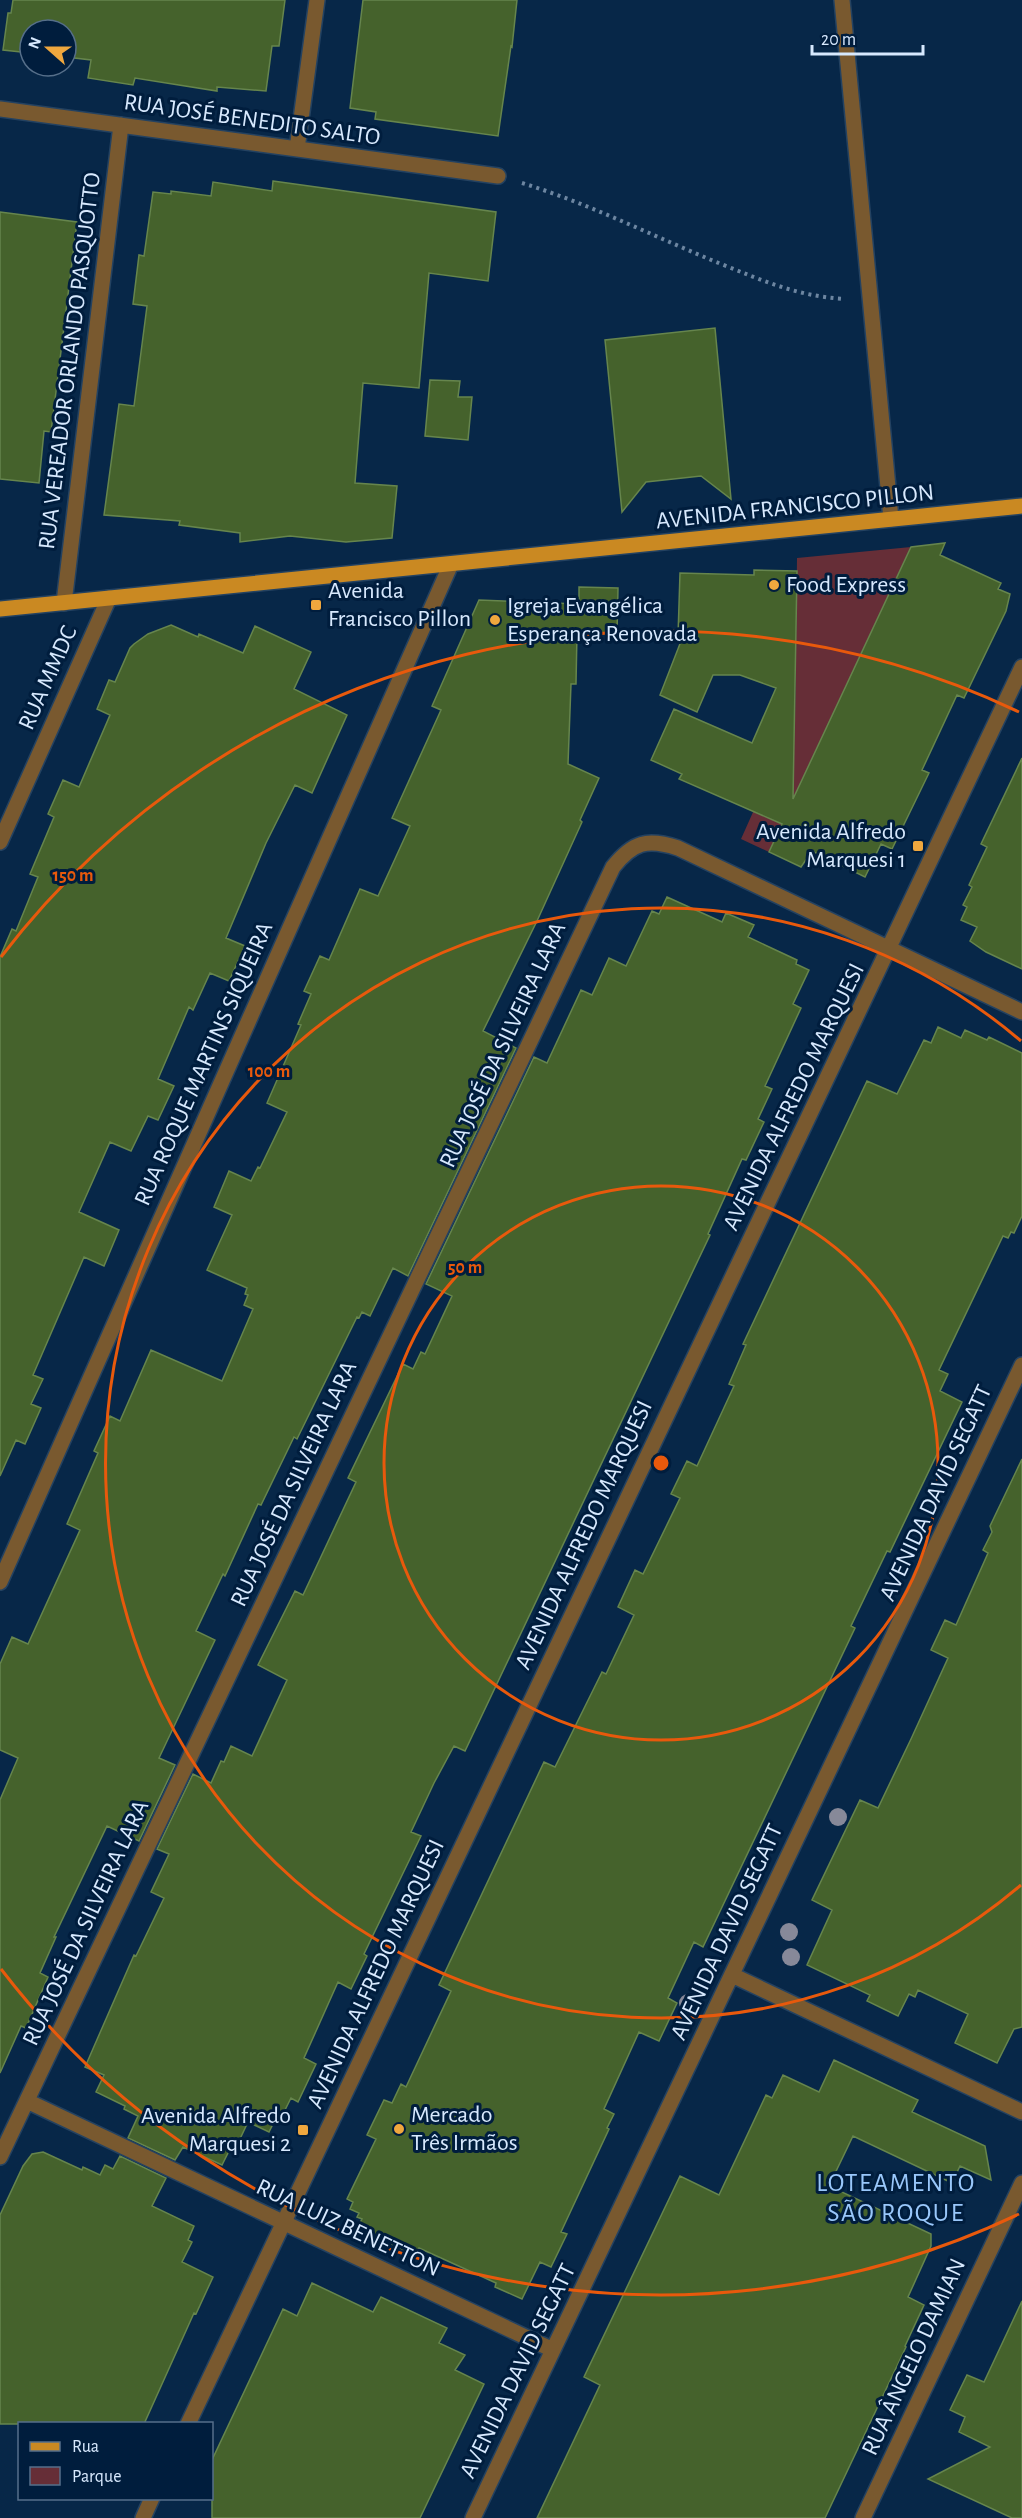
<svg xmlns="http://www.w3.org/2000/svg" width="1022" height="2518" font-family="'Alegreya Sans',sans-serif">
  <style>
    .green { fill: #662e37 }
    .building { fill: #45622c; stroke: #66854d; stroke-width: 1.5 }
    .lines { fill: none; stroke-linecap: round; stroke-linejoin: round }
    .minor-casing { stroke: #244261; stroke-width: 18 }
    .major-casing { stroke: #244261; stroke-width: 18 }
    .path { stroke: #6d86a1; stroke-width: 4; stroke-dasharray: 3 4.5; stroke-linecap: butt }
    .minor { stroke: #79592f; stroke-width: 15 }
    .major { stroke: #ca8922; stroke-width: 15 }
    .tree { fill: #878999 }
    .ring { fill: none; stroke: #e8590c; stroke-width: 3 }
    .poi-dot { fill: #efa73e; stroke: #001d3d; stroke-width: 2 }
    .labels { text-anchor: middle; dominant-baseline: central; stroke-width: 6; stroke-linejoin: round; paint-order: stroke }
    .street-label { font-size: 24px; fill: #d7e9fe; stroke: #001d3d }
    .poi-label { font-size: 24px; fill: #d7e9fe; stroke: #001d3d; text-anchor: start }
    .neighbourhood-label { font-size: 26px; letter-spacing: 1.5px; fill: #99c7fa; stroke: #001d3d }
    .centre { fill: #e8590c; stroke: #001d3d; stroke-width: 3 }
    .ring-label { font-size: 18px; text-anchor: middle; font-weight: bold; fill: #e8590c; stroke: #001d3d; stroke-width: 6; stroke-linejoin: round; paint-order: stroke }
  </style>
  <rect width="100%" height="100%" fill="#072748"/>
  <path class="green" d="M911 547 769 852 741 839 795 718 797 558Z"/>
  <path class="building" d="M13 0H285L279 46H272L266 91 217 87V91L135 78 133 85 88 78 91 60 66 57V30H30V53L3 50 8 13H11Z
    M363 0H517L512 47 511 46 498 136 375 119 376 112 350 108Z
    M273 181 496 212 488 281 429 273 419 388 363 383 355 483 397 486 392 538 346 542 290 536 240 542V533L179 525 180 521 104 515 119 404 134 406 147 306 133 304 139 255 144 256 153 192 171 194V191L211 196 213 182 272 191Z
    M0 212 77 222 51 432 44 431 39 483 0 479Z
    M715 328 731 499 701 476 646 482 622 512 605 340Z
    M430 380 460 381 458 397H472L468 440 425 436Z
    M945 543 940 555 1001 583 998 589 1010 594 1006 611 964 698 957 695 922 770 929 773 892 849 881 844 865 877 812 851 801 867 769 852 782 824 679 779 682 774 651 760 674 709 752 743 776 688 740 675H713L697 712 660 695 683 636H678L680 573 754 575V570L797 571 793 799 911 547Z
    M579 587 618 588 617 634 577 633 576 684H571L568 764 599 778 580 820 582 822 537 921 483 1031 516 1048 408 1276 393 1268 370 1316 362 1312 359 1318 357 1317 297 1439 294 1437 261 1505 258 1504 225 1576 223 1574 196 1631 215 1640 159 1758 175 1765 139 1841 107 1826 54 1937H56L40 1973 48 1977 26 2028 21 2026 0 2073V1800L18 1758 0 1750V1664L12 1637 28 1644 80 1530 67 1524 98 1453 94 1451 110 1416 120 1421 151 1350 222 1381 253 1309 244 1305 248 1295 245 1294 247 1288 207 1270 232 1215 214 1207 229 1171 251 1181 258 1167 260 1168 287 1112 267 1103 301 1025 298 1024 311 994 304 991 320 956 329 960 360 889 378 896 410 826 392 818 441 710 432 706 479 600 579 604Z
    M171 625 198 637 199 634 243 653 255 626 311 652 294 689 347 715 312 793 295 785 266 843 226 938 245 946 229 981 210 973 193 1010 189 1007 158 1079 174 1086 158 1120 148 1116 131 1151 110 1142 79 1212 119 1230 104 1266 84 1257 33 1375 43 1379 31 1404 41 1408 25 1444 16 1440 0 1476V957L12 929 16 931 38 877 30 874 54 817 48 814 63 780 79 787 110 715 97 709 109 680 115 682 130 648 134 644 148 634Z
    M1022 758V969L986 952 970 941 977 927 961 920 967 907 963 905 972 887 969 885 987 847 981 844Z
    M667 897 722 922 726 913 754 925 748 937 797 960 796 964 809 970 793 1004 801 1008 765 1086 772 1089 758 1119 764 1122 746 1160 742 1159 708 1234 710 1235 465 1751 454 1746 434 1783 411 1832 421 1836 364 1954 367 1956 351 1989 338 1982 304 2058 316 2064 298 2102 291 2098 280 2120 276 2118 269 2132 248 2122 239 2141 235 2139 222 2165 183 2147 175 2160 128 2138 138 2116 124 2109 125 2106 96 2092 104 2075 85 2067 134 1955 136 1956 164 1898 151 1892 169 1854 157 1849 193 1774 211 1783 221 1761 224 1762 231 1746 252 1756 287 1680 258 1665 295 1591 303 1595 356 1482 348 1478 403 1364 413 1369 421 1352 425 1354 452 1296 426 1284 534 1057 547 1063 581 990 592 995 609 958 626 966 652 911 659 914Z
    M938 1027 961 1038 965 1030 987 1040 989 1037 1022 1053V1216L1014 1233 1011 1232 1008 1238 1003 1236 939 1370 948 1374 940 1391 962 1402 890 1552 887 1551 851 1626 855 1628 703 1947 694 1942 668 1998 677 2003 659 2041 639 2032 604 2109 614 2114 607 2128 609 2129 561 2232 567 2234 551 2267 540 2262 522 2299 495 2287 496 2283 419 2248 415 2255 357 2228 362 2219 357 2217 359 2213 350 2209 353 2202 347 2199 376 2139 367 2135 384 2100 392 2103 401 2084 406 2087 451 1991 439 1985 544 1762 555 1767 602 1672 606 1674 634 1615 618 1607 635 1570 643 1574 680 1498 671 1494 687 1461 697 1466 734 1386 729 1384 746 1345 743 1344 867 1081 897 1094 924 1040 931 1043Z
    M1022 1459V2027L1014 2029 997 2063 955 2043 968 2014 918 1990 915 1997 909 1994 898 2016 867 2001 870 1995 807 1965 832 1910 812 1900 860 1800 878 1808 911 1739 948 1658 931 1650 945 1620 956 1625 988 1553 983 1550 992 1532 990 1526Z
    M834 2060 918 2100 912 2112 985 2146 991 2180 960 2166 952 2183 853 2136 829 2186 931 2234V2246L908 2297 924 2305 905 2346 906 2347 825 2518H537L600 2385 584 2377 680 2176 719 2195 766 2095 772 2098 783 2075 819 2092Z
    M43 2152 82 2170 83 2167 100 2175 105 2165 113 2169 120 2156 166 2178 152 2206 194 2226 188 2240 192 2242 182 2262 213 2277 196 2314 194 2313 144 2424H0V2215L23 2166 32 2154Z
    M312 2283 373 2312 381 2297 447 2328 439 2343 465 2355 455 2370 484 2384 420 2518H212V2460L283 2309 297 2316Z
    M1022 2301V2518H1012L928 2479 990 2447 959 2432 965 2417 950 2410 967 2375 984 2382Z"/>
  <g class="lines">
    <defs>
      <path id="minor" d="M842 0 891 519
        M0 109 498 176
        M297 149 317 0
        M64 603 121 125
        M0 842 109 598
        M0 1582 451 564
        M732 1975 1022 2112
        M27 2101 553 2350
        M0 2157 613 867C633 842 647 838 678 848L1022 1012
        M188 2424 1022 667
        M143 2518 152 2498
        M473 2518 1022 1365
        M863 2518 1022 2183"/>
      <path id="major" d="M0 609 1022 506"/>
    </defs>
    <use href="#minor" class="minor-casing"/>
    <use href="#major" class="major-casing"/>
    <path class="path" d="M522 183C590 204 655 237 721 264 764 281 797 296 844 299"/>
    <use href="#minor" class="minor"/>
    <use href="#major" class="major"/>
  </g>
  <g class="tree">
    <circle cx="838" cy="1817" r="9"/>
    <circle cx="789" cy="1932" r="9"/>
    <circle cx="791" cy="1957" r="9"/>
    <circle cx="688" cy="2003" r="9"/>
  </g>
  <g class="ring">
    <circle cx="661" cy="1463" r="277"/>
    <path d="M1021 1885A555 555 0 1 1 1021 1041"/>
    <path d="M1019 2214A832 832 0 0 1 1 1969M1 957A832 832 0 0 1 1019 712"/>
  </g>
  <g class="poi-dot">
    <circle cx="774" cy="585" r="6"/>
    <rect x="310" y="599" width="12" height="12" rx="3"/>
    <circle cx="495" cy="620" r="6"/>
    <rect x="912" y="840" width="12" height="12" rx="3"/>
    <circle cx="399" cy="2129" r="6"/>
    <rect x="297" y="2124" width="12" height="12" rx="3"/>
  </g>
  <g class="labels">
    <g class="street-label">
      <text transform="translate(252 120) rotate(8)">RUA JOSÉ BENEDITO SALTO</text>
      <text transform="translate(70 361) rotate(-83)">RUA VEREADOR ORLANDO PASQUOTTO</text>
      <text transform="translate(795 507) rotate(-6)">AVENIDA FRANCISCO PILLON</text>
      <text transform="translate(48 678) rotate(-66)">RUA MMDC</text>
      <text transform="translate(503 1045) rotate(-65)">RUA JOSÉ DA SILVEIRA LARA</text>
      <text transform="translate(204 1064) rotate(-66)">RUA ROQUE MARTINS SIQUEIRA</text>
      <text transform="translate(794 1097) rotate(-64)">AVENIDA ALFREDO MARQUESI</text>
      <text transform="translate(294 1484) rotate(-65)">RUA JOSÉ DA SILVEIRA LARA</text>
      <text transform="translate(936 1493) rotate(-65)">AVENIDA DAVID SEGATT</text>
      <text transform="translate(584 1535) rotate(-65)">AVENIDA ALFREDO MARQUESI</text>
      <text transform="translate(86 1923) rotate(-65)">RUA JOSÉ DA SILVEIRA LARA</text>
      <text transform="translate(727 1932) rotate(-65)">AVENIDA DAVID SEGATT</text>
      <text transform="translate(376 1974) rotate(-65)">AVENIDA ALFREDO MARQUESI</text>
      <text transform="translate(348 2228) rotate(25)">RUA LUIZ BENETTON</text>
      <text transform="translate(914 2357) rotate(-65)">RUA ÂNGELO DAMIAN</text>
      <text transform="translate(518 2371) rotate(-64)">AVENIDA DAVID SEGATT</text>
    </g>
    <g class="poi-label">
      <text x="786" y="585">Food Express</text>
      <text x="328" y="591">Avenida<tspan x="328" dy="28">Francisco Pillon</tspan></text>
      <text x="507" y="606">Igreja Evangélica<tspan x="507" dy="28">Esperança Renovada</tspan></text>
      <text x="906" y="832" text-anchor="end">Avenida Alfredo<tspan x="906" dy="28">Marquesi 1</tspan></text>
      <text x="411" y="2115">Mercado<tspan x="411" dy="28">Três Irmãos</tspan></text>
      <text x="291" y="2116" text-anchor="end">Avenida Alfredo<tspan x="291" dy="28">Marquesi 2</tspan></text>
    </g>
    <g class="neighbourhood-label">
      <text x="896" y="2183">LOTEAMENTO<tspan x="896" dy="30">SÃO ROQUE</tspan></text>
    </g>
  </g>
  <circle cx="661" cy="1463" r="9" class="centre"/>
  <g class="ring-label">
    <text x="73" y="881">150 m</text>
    <text x="269" y="1077">100 m</text>
    <text x="465" y="1273">50 m</text>
  </g>
  <rect x="18" y="2422" width="195" height="78" fill="#001d3d" stroke="#566f8a" stroke-width="1.5"/>
  <rect x="30" y="2442" width="30" height="9" fill="#ca8922" stroke="#566f8a" stroke-width="1.5"/>
  <text x="72" y="2452" font-size="18" fill="#d7e9fe">Rua</text>
  <rect x="30" y="2467" width="30" height="18" fill="#662e37" stroke="#566f8a" stroke-width="1.5"/>
  <text x="72" y="2482" font-size="18" fill="#d7e9fe">Parque</text>
  <g transform="translate(48 48) rotate(291)"><circle r="28" fill="#001d3d" stroke="#566f8a" stroke-width="1.5"/>
  <path d="M0-4.5L10 22L0 15L-10 22Z" fill="#efa73e"/>
  <text y="-9" font-size="16" font-weight="bold" text-anchor="middle" fill="#d7e9fe">N</text>
  </g>
  <path d="M812 45v9h111v-9" fill="none" stroke="#d7e9fe" stroke-width="3"/>
  <text x="821" y="45" font-size="18" fill="#d7e9fe" stroke="#001d3d" stroke-width="4.5" paint-order="stroke">20 m</text>
</svg>
